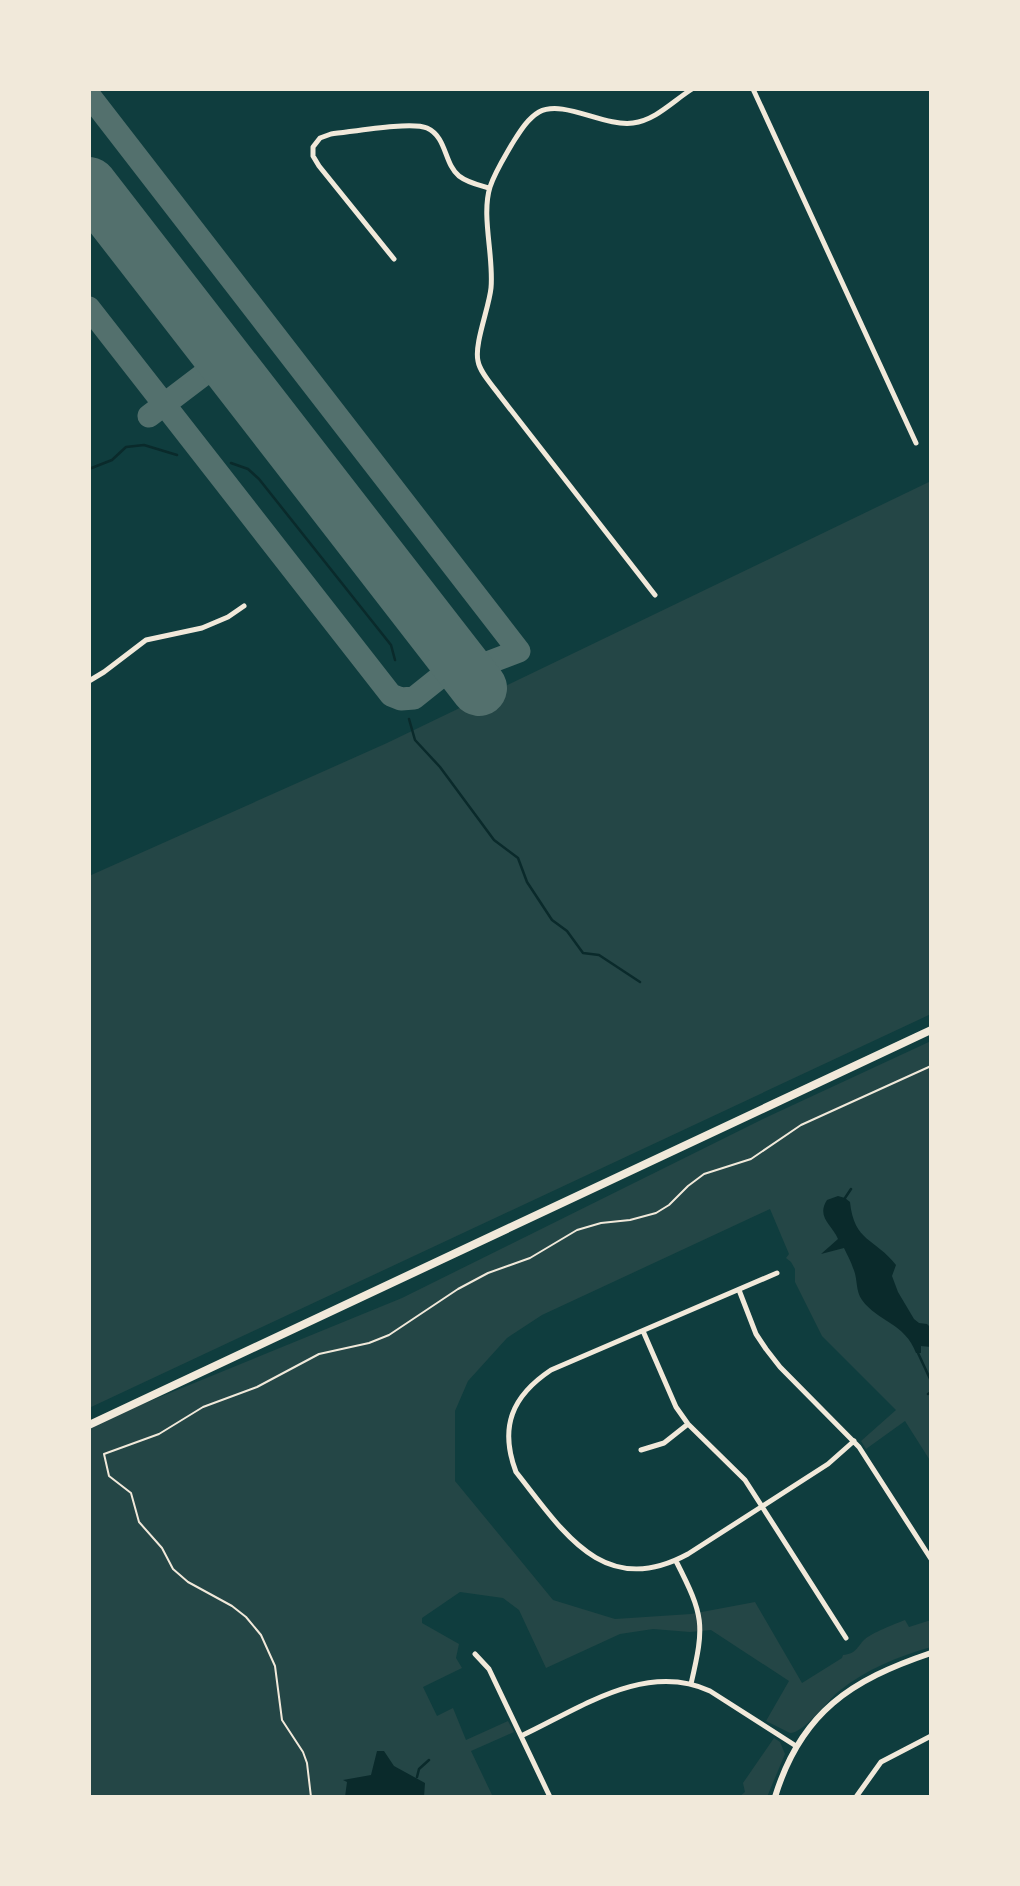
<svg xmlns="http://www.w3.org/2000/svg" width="1020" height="1886" font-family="Spectral,serif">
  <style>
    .green { fill: #244646 }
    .water { fill: #0a2a2b }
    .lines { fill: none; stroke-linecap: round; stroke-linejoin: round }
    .stream { stroke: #0a2a2b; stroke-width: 2.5 }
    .taxiway { stroke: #53706d; stroke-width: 23 }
    .runway { stroke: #53706d; stroke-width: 56 }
    .path { stroke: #f1e9da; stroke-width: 2 }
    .minor { stroke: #f1e9da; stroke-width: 5 }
    .tertiary { stroke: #f1e9da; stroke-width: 6 }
    .primary { stroke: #f1e9da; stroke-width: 8 }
  </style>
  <rect width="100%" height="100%" fill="#0f3d3e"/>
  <path class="green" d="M931 481V1014L89 1408V876L387 743Z
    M931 1041V1462L905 1421 866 1449 861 1441 896 1410 822 1336 795 1282V1269L791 1262 786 1258 789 1254 770 1209 542 1315 507 1338 468 1381 455 1411V1481L553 1600 615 1619 691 1614 755 1602 802 1683 842 1658 843 1655C856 1654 857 1647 864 1640 871 1633 895 1624 905 1620L909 1627 931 1620V1647C897 1657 866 1669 838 1692 826 1702 804 1733 790 1733L766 1721 789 1681 711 1630 690 1632 653 1629 620 1634 546 1668 519 1610 503 1598 460 1592 422 1618V1623L459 1644 456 1658 462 1668 423 1687 437 1716 453 1708 466 1740 508 1721 514 1732 471 1751 493 1797H89V1426L402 1298 765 1118Z
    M774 1738 780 1742 785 1754 767 1797H739L745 1792 743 1783Z"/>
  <path class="water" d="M838 1196 845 1198 850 1202C854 1242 875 1238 896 1265L892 1276 898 1292 914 1319 919 1323 927 1324 931 1328V1347L921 1346V1353H916C905 1323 878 1322 862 1300 855 1290 858 1278 853 1268 851 1261 847 1255 844 1248L821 1254 838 1239C832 1225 816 1217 827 1200Z
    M377 1751H384L394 1766 425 1783 424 1797H345L347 1782 343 1780 371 1775Z"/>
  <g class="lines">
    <path class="stream" d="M231 463 248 469 259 479 391 645 395 660
      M89 469 112 460 126 447 144 445 177 455
      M409 719 415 740 440 767 494 840 518 858 527 882 552 920 567 931 583 953 599 955 640 982
      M845 1198 851 1189
      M918 1353 931 1381
      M928 1394 931 1392
      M417 1777 419 1769 429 1760"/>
    <path class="taxiway" d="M89 95 519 651 466 671
      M89 308 391 695 401 699 414 698 459 662
      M149 416 224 359"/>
    <path class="runway" d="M89 185 479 688"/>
    <path class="path" d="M311 1797 307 1763 303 1752 282 1720 275 1666 261 1635 246 1617 232 1606 188 1582 173 1569 162 1548 139 1522 131 1493 109 1476 104 1454 159 1434 203 1407 257 1387 319 1354 369 1343 389 1335 458 1289 488 1273 530 1258 577 1230 601 1223 630 1220 656 1213 669 1205 688 1186 704 1174 751 1159 801 1125 931 1066"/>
    <path class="minor" d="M753 89 916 443
      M394 259 319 166 313 156V147L320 138 331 134C351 132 411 121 427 128 447 137 444 164 459 176 468 183 479 185 489 188
      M655 595 500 396C493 386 480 373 478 361 474 344 489 308 491 288 494 256 481 216 490 187 495 172 504 158 512 144 519 133 527 119 539 112 563 99 604 127 633 123 656 120 673 101 692 89
      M89 681 104 672 146 640 202 628 228 617 244 606
      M777 1273 551 1370C512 1396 499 1427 516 1472 563 1531 603 1600 688 1554L828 1464 854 1441
      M739 1290 756 1334 766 1349 780 1367 859 1447 931 1559
      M643 1331 676 1407 688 1424 745 1480 846 1638
      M641 1450 664 1443 688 1424
      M676 1561C704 1616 705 1624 691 1684
      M475 1654 489 1669 550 1797
      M521 1736C579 1709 645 1661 710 1691L796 1746
      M856 1797 881 1762 931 1736"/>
    <path class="tertiary" d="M775 1797C801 1712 851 1680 931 1653"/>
    <path class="primary" d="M89 1425 931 1030"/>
  </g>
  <rect width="1020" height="1886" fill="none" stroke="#f1e9da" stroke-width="182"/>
</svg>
